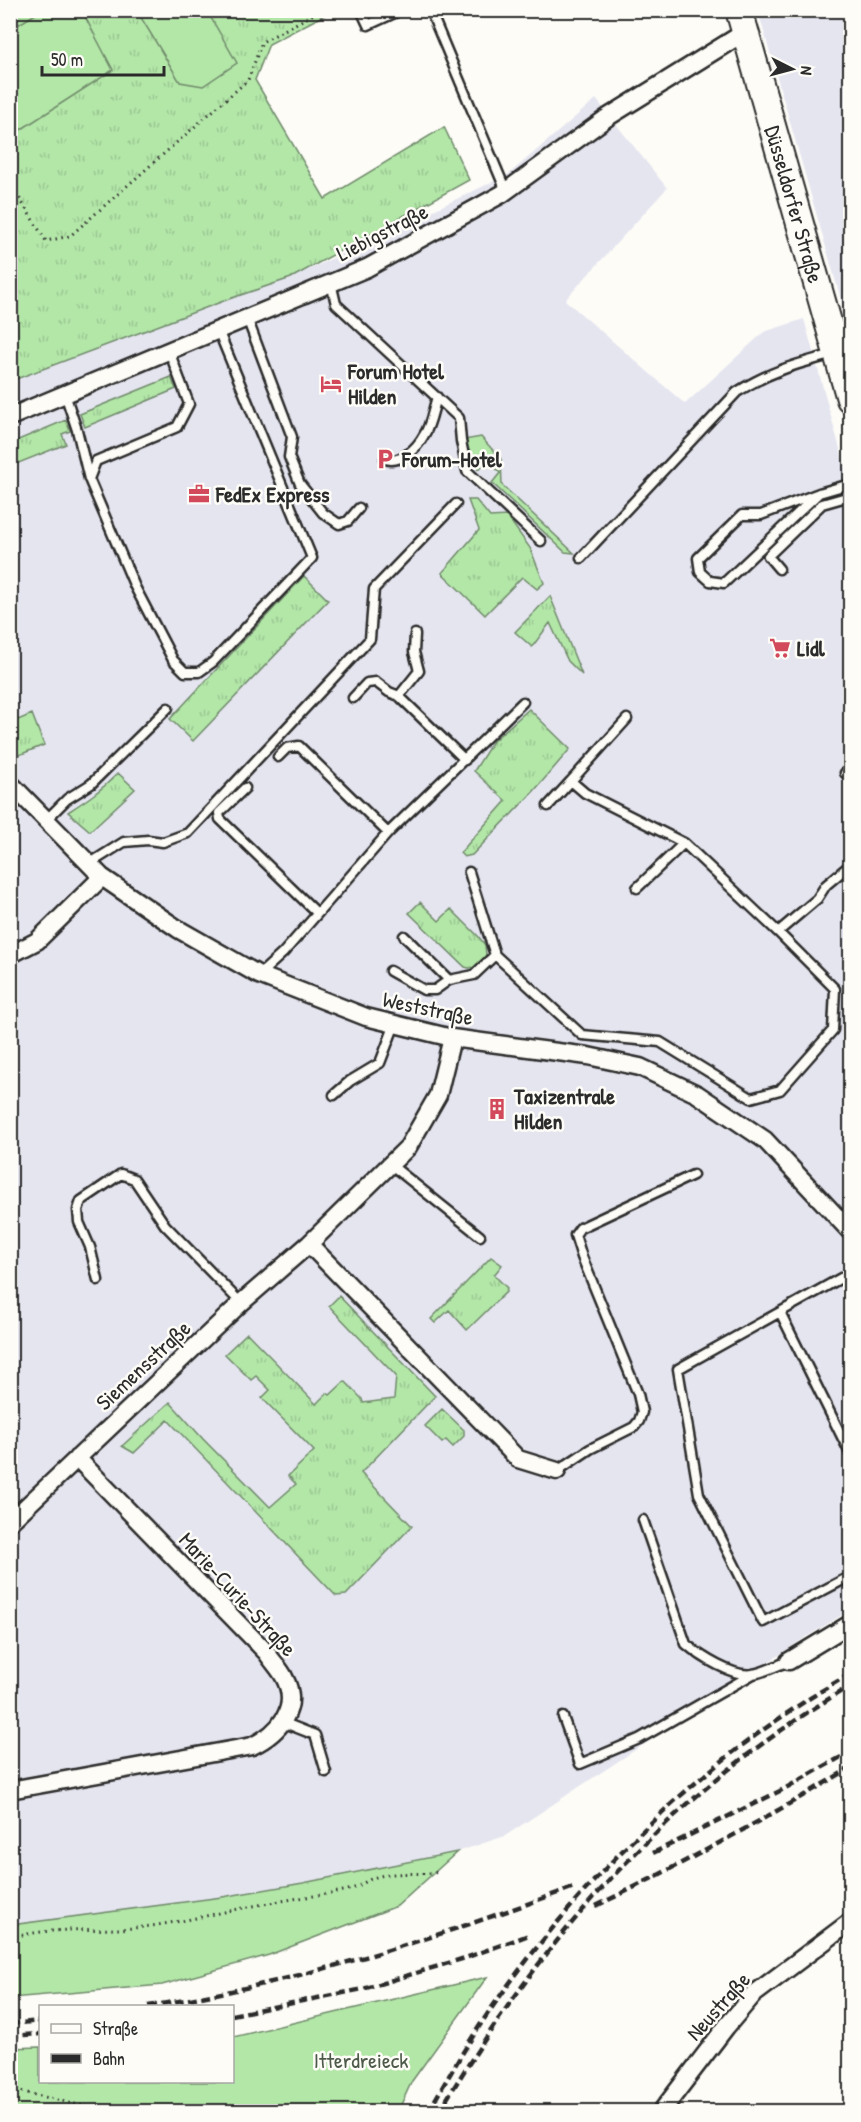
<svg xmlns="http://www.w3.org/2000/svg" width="861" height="2122" font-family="'Patrick Hand',sans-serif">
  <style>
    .built { fill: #e5e5f0 }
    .grass { fill: url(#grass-tufts); stroke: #6f896a; stroke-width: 1.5 }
    .garden { fill: #b3e7a8; stroke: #6f896a; stroke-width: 1.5 }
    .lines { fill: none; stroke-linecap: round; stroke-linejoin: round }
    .service-casing { stroke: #2b2b2b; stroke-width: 13 }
    .minor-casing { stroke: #2b2b2b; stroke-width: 21 }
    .primary-casing { stroke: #2b2b2b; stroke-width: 30 }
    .path { stroke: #2b2b2b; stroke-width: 3; stroke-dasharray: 1.5 4.5; stroke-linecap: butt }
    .service { stroke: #fdfcf7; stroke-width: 8 }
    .minor { stroke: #fdfcf7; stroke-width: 16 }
    .primary { stroke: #fdfcf7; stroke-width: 26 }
    .rail { stroke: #2b2b2b; stroke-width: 4.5; stroke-dasharray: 9 4.5; stroke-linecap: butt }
    .labels { text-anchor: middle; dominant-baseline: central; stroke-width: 5; stroke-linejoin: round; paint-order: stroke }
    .street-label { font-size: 22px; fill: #2b2b2b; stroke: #fdfcf7 }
    .poi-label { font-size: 22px; font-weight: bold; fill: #2b2b2b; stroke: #fdfcf7; text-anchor: start }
    .park-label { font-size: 22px; fill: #4d5a4a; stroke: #fdfcf7 }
  </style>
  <defs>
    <pattern id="grass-tufts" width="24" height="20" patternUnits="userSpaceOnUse" patternTransform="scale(1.5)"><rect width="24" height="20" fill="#b3e7a8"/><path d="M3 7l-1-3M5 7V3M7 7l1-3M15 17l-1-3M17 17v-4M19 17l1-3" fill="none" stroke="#9ac691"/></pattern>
  </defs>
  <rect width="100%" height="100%" fill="#fdfcf7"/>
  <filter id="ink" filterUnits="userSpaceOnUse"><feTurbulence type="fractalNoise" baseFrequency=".0167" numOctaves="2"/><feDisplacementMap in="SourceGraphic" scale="12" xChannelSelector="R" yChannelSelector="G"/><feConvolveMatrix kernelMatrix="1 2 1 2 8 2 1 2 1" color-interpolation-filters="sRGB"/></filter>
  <g filter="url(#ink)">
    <path class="built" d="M758 11H850V331Z
      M596 99 667 188 565 300 685 404 764 332 804 319 850 485V1610L803 1639 505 1836 457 1852 303 1883 222 1897 11 1925V381L229 299 291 278 509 174Z"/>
    <path class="grass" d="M11 11H332L269 44 255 80 325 199 444 127 469 180 291 278 229 299 11 381Z
      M171 377 176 389 85 427 80 414Z
      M66 420 70 431 62 434 66 444 11 466V443Z
      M481 437 501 459 502 485 574 553 565 552 492 483 500 473 489 461 478 469 464 440Z
      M468 500H476L490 517 507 516 530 548 544 583 537 589 522 577 485 615 442 573 479 530Z
      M304 576 328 600 193 741 170 719Z
      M550 596 582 675 568 661 550 623 532 647 515 632Z
      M10 702 18 720 32 714 44 745 19 755 11 743Z
      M529 709 570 749 534 791 472 855 464 857 460 853 506 801 474 771 493 741Z
      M118 773 135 789 90 831 68 812C85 801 102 790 118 773Z
      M420 902 439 921 451 909 478 936 485 945 486 955C481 963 475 971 465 967L409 913Z
      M491 1257 502 1265 494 1275 507 1288 506 1292 467 1330 449 1310 435 1323 431 1319Z
      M339 1296 435 1396 361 1473 412 1526 346 1595 336 1596 168 1420 134 1453 122 1446 170 1402 203 1439 270 1507 296 1484 288 1476 314 1451 262 1398 270 1390 256 1376 251 1380 225 1354 247 1333 316 1404 327 1393 330 1395 345 1381 362 1399 363 1403 394 1399 396 1376 329 1306Z
      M442 1409 464 1430V1436L453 1447 446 1440 442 1443 425 1426Z"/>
    <path class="garden" d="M42 10 82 11 113 70 11 136V29Z
      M137 11H207L237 63 203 86 180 82Z
      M457 1852 397 1906 269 1955 162 1985 11 1998V1925L222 1897 303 1883Z
      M487 1977 412 2081 398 2111H11V2048L40 2047V2082H232L233 2037Z"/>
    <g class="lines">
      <defs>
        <path id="service" d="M361 10 368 25 401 10
          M430 10 506 191
          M331 283 336 304 459 418 461 441 467 471 541 541
          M247 318 292 437 289 457 300 484 323 513 339 524 348 521 359 508
          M65 394 77 430 89 479 135 587 173 660 185 672H199L213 662 312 558 218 330
          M385 459C401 464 417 448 424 435 431 425 433 409 437 397
          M89 479 96 461 177 427 189 404 169 351
          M819 493 724 583 710 581 700 572 698 558 742 515H761L819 493 850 484
          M581 558 737 392C770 371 797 364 834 354
          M779 569 768 556 822 504 850 496
          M415 634 414 652 419 671 399 696 465 760
          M353 698 367 683 376 682 389 692 399 696
          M278 757 287 748 299 746 388 833
          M845 773 850 775
          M571 781 627 719
          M245 788 219 813 220 819 317 913
          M548 806 571 781 585 793 684 843 778 932
          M46 820 67 799 91 784 168 708
          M89 864 124 842 148 840 163 842 188 833 370 639 374 589 456 504
          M469 872 495 955
          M637 888 684 843
          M404 936 449 980 474 975 495 955 582 1035 660 1042 751 1098 780 1090 833 1030 835 989 778 932 817 899 826 885 850 865
          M390 971 424 990H435L449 980
          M259 975 283 953 388 833 523 702
          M334 1095 350 1081 380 1063 395 1024
          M390 1164 480 1236
          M98 1280 90 1247 79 1222 78 1210 81 1201 121 1174 134 1179 165 1225 241 1303
          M780 1312 850 1453
          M557 1471 590 1449 634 1427 639 1421 642 1412 638 1394 582 1257 575 1235 580 1228 693 1175
          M643 1520 686 1644C700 1656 734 1678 753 1674 765 1672 778 1665 789 1661
          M843 1580 763 1622 699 1494 678 1369 850 1273
          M563 1717 580 1764 639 1739 753 1674
          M282 1722 315 1735 326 1772"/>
        <path id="minor" d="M10 417 367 268 502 194 608 117 745 32
          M10 783 102 877 178 929 259 975 366 1017 452 1038 588 1056 640 1067 697 1094 765 1140 850 1231
          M10 955 37 941 102 877
          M309 1244 518 1459 557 1471
          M10 1522 241 1303 309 1244 408 1147 438 1095 452 1038
          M789 1661 850 1624
          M10 1790 252 1746C279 1733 301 1708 284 1677 280 1669 272 1661 267 1653L77 1458
          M661 2112 726 2027 753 1995 850 1922"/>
        <g id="primary">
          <path id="s1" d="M739 10 850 399"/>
        </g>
      </defs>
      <use href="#service" class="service-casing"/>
      <use href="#minor" class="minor-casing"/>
      <use href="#primary" class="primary-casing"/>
      <path class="path" d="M10 183 46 241 70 236 248 80 262 42 321 10
        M10 1938C57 1925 104 1933 151 1926 194 1920 237 1908 281 1901 303 1897 325 1895 348 1890 361 1887 368 1877 385 1875 404 1872 422 1875 440 1872
        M10 2089 109 2112"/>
      <use href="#service" class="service"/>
      <use href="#minor" class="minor"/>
      <use href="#primary" class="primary"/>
      <path class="rail" d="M653 1853 782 1790 850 1752
        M596 1906C683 1864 767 1818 850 1768
        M148 2006C295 1984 435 1938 574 1887
        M232 2015 363 1989 465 1958 529 1935
        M10 2024 40 2021
        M10 2036 40 2034
        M428 2112C450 2074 472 2035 498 1999 592 1868 710 1754 850 1674
        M439 2112C546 1933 670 1793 850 1686"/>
    </g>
  </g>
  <defs>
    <symbol id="hotel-bare" viewBox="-9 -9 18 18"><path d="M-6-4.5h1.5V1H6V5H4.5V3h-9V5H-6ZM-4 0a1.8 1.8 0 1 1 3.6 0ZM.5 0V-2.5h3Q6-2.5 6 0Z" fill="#d1495b" stroke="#fdfcf7" stroke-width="2.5" paint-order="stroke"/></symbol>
    <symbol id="parking-bare" viewBox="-9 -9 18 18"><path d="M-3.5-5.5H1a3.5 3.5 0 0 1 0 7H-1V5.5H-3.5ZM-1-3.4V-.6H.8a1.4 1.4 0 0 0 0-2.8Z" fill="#d1495b" stroke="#fdfcf7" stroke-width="2.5" paint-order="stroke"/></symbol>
    <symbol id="office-bare" viewBox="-9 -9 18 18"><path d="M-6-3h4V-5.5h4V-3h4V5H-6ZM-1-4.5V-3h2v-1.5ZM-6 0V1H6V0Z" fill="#d1495b" stroke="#fdfcf7" stroke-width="2.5" paint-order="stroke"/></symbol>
    <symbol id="supermarket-bare" viewBox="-9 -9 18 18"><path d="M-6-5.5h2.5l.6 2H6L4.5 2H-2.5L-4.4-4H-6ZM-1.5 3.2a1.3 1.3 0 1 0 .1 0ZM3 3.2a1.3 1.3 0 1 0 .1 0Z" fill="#d1495b" stroke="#fdfcf7" stroke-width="2.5" paint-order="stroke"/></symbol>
    <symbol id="building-bare" viewBox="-9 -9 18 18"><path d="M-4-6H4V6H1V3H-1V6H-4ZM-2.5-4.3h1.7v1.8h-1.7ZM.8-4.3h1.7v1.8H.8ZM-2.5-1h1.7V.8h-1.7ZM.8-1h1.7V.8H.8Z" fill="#d1495b" stroke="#fdfcf7" stroke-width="2.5" paint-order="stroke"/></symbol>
  </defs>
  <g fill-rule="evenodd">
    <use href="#hotel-bare" x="316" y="369" width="30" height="30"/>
    <use href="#parking-bare" x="370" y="444" width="30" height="30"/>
    <use href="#office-bare" x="184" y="479" width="30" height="30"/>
    <use href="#supermarket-bare" x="765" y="633" width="30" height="30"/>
    <use href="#building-bare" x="482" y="1094" width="30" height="30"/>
  </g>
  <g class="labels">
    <g class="street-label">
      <text stroke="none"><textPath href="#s1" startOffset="202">Düsseldorfer Straße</textPath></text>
      <text transform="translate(382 232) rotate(-27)">Liebigstraße</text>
      <text transform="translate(428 1008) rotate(12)">Weststraße</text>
      <text transform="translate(143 1365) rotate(-43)">Siemensstraße</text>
      <text transform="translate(238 1594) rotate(47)">Marie-Curie-Straße</text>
      <text transform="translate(718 2006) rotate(-48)">Neustraße</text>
    </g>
    <g class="poi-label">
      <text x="348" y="371">Forum Hotel<tspan x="348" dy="25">Hilden</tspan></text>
      <text x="402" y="459">Forum-Hotel</text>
      <text x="216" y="494">FedEx Express</text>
      <text x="797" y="648">Lidl</text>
      <text x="514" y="1096">Taxizentrale<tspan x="514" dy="25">Hilden</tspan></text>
    </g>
    <g class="park-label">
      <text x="361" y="2060">Itterdreieck</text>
    </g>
  </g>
  <rect width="861" height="2122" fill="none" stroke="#fdfcf7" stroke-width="36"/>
  <rect x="18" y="18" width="825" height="2086" fill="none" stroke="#2b2b2b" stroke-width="2" filter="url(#ink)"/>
  <rect x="39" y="2005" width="195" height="78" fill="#fdfcf7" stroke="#a9a8a5" stroke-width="1.5"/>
  <rect x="51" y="2024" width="30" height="9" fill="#fdfcf7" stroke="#a9a8a5" stroke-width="1.5"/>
  <text x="93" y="2035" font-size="18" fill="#2b2b2b">Straße</text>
  <rect x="51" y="2054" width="30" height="9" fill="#2b2b2b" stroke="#a9a8a5" stroke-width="1.5"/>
  <text x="93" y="2065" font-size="18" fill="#2b2b2b">Bahn</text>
  <g transform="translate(792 69) rotate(96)" stroke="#fdfcf7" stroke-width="4.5" paint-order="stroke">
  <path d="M0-4.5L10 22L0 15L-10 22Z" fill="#2b2b2b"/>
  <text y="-9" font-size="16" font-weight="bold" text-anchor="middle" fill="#2b2b2b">N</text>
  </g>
  <path d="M42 66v9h122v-9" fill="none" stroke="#2b2b2b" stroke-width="3"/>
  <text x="51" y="66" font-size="18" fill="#2b2b2b" stroke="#fdfcf7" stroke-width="4.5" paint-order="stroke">50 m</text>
</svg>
